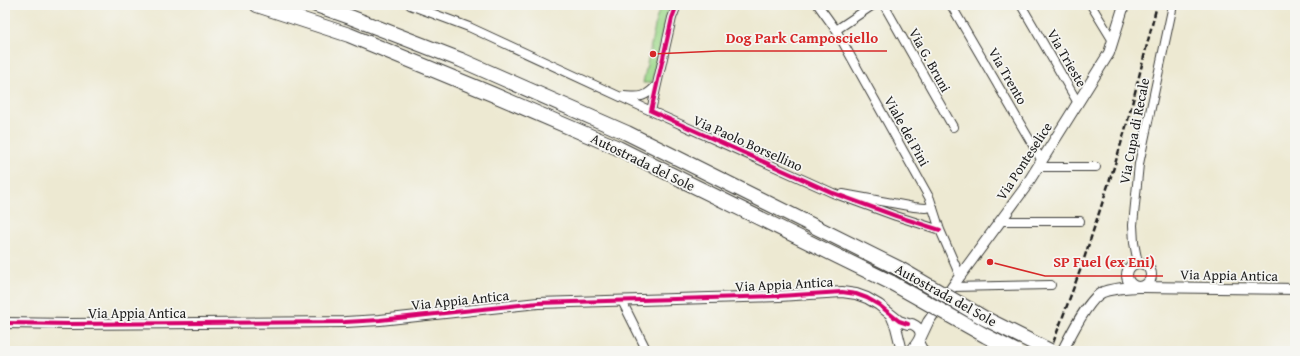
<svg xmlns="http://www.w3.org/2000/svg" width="1300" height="356" font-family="'Gentium Book Plus',serif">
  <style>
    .green { fill: #9fd98c; stroke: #5e7a54 }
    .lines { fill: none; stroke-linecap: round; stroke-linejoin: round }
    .minor-casing { stroke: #3b3b37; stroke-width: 10 }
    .tertiary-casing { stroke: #3b3b37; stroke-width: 12 }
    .motorway-casing { stroke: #3b3b37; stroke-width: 16 }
    .minor { stroke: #fff; stroke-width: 8 }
    .tertiary { stroke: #fff; stroke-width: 10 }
    .motorway { stroke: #fff; stroke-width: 14 }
    .rail { stroke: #1c1c1c; stroke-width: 2.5; stroke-dasharray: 6 3; stroke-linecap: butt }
    .motorway-bridge-casing { stroke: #3b3b37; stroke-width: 16; stroke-linecap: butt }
    .motorway-bridge { stroke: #fff; stroke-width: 14 }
    .cycleway-casing { stroke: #f6f6f2; stroke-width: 6 }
    .cycleway { stroke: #d6006c; stroke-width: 4 }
    .labels { text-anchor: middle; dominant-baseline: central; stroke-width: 3.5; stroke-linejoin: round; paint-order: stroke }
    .street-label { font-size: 14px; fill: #1c1c1c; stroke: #f6f6f2 }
    .leader { fill: none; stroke: #d62828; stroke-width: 1.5 }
    .callout-dot { fill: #d62828; stroke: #f6f6f2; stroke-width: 1.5 }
    .callout-label { font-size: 15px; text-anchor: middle; font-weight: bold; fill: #d62828; stroke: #f6f6f2; stroke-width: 3.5; stroke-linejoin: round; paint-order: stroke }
  </style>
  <rect width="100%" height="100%" fill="#f6f6f2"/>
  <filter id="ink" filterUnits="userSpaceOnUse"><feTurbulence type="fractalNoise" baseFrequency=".025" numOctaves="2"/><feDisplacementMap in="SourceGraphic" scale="8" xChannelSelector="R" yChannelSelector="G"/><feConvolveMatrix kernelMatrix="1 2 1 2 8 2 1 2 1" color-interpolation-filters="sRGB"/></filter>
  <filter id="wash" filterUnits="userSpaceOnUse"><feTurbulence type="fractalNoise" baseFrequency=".012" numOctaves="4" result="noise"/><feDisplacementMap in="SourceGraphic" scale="16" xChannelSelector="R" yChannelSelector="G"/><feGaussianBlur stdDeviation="0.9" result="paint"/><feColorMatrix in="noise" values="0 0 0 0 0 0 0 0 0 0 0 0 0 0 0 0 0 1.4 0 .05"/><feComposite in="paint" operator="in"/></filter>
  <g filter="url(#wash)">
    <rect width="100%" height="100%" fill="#ede9d2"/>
    <path class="green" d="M662 5H671L665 19 652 83H643L657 16Z"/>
  </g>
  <g filter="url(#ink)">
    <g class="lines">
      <defs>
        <path id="minor" d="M410 5 469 27 651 111
          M677 5 672 18 651 111 833 193 896 216 940 230
          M818 5 836 30 930 199 940 230 960 276
          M884 5 953 127
          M951 5 1042 161
          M1021 5 1078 103
          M1091 5 1113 41
          M836 30 873 5
          M624 96C641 97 644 98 656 86
          M1038 167H1096
          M843 194 914 207 925 208 933 207
          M1000 221H1080
          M1138 263 1134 243 1133 225 1139 164 1173 5
          M952 287 1051 285
          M622 301 647 351
          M919 342 924 351"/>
        <path id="tertiary" d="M1127 275a12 12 0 1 1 24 0a12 12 0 1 1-24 0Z
          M1141 287 1295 289
          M891 315 896 327 902 351
          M5 323 70 324 345 322 380 320 538 303 779 296 842 292 856 294 867 298 879 305 899 321 908 324
          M920 339 928 322 960 276 1024 189 1109 53 1124 5
          M1064 348C1071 334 1089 298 1103 292 1113 288 1126 288 1137 287
          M911 351C918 342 928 331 912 324"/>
        <path id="motorway" d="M257 5 349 35 492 94 618 148 688 183 892 283
          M316 5 350 17 461 60 627 133 900 269"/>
      </defs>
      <use href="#minor" class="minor-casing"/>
      <use href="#tertiary" class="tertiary-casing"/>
      <use href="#motorway" class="motorway-casing"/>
      <use href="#minor" class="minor"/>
      <use href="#tertiary" class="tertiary"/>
      <use href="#motorway" class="motorway"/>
      <path class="rail" d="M1050 351 1081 268 1115 164 1128 120 1157 5"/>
      <defs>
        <path id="motorway-bridge" d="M900 269 984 318 1050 351
          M892 283 986 336 1015 351"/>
      </defs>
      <use href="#motorway-bridge" class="motorway-bridge-casing"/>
      <use href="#motorway-bridge" class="motorway-bridge"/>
      <defs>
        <path id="cycleway" d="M677 5 672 18 651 111 833 193 896 216 940 230
          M5 323 70 324 345 322 380 320 538 303 779 296 842 292 856 294 867 298 879 305 899 321 908 324"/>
      </defs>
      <use href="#cycleway" class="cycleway-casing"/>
      <use href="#cycleway" class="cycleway"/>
    </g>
  </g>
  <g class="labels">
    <g class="street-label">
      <text transform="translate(1067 58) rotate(60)">Via Trieste</text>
      <text transform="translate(930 60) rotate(61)">Via G. Bruni</text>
      <text transform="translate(1008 76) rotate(60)">Via Trento</text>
      <text transform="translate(907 131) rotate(61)">Viale dei Pini</text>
      <text transform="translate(1134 131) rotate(-79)">Via Cupa di Recale</text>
      <text transform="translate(748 143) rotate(24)">Via Paolo Borsellino</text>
      <text transform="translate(1024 161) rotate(-57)">Via Ponteselice</text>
      <text transform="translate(643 162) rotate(26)">Autostrada del Sole</text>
      <text transform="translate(1229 275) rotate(1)">Via Appia Antica</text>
      <text transform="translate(784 284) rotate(-3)">Via Appia Antica</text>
      <text transform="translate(946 295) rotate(29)">Autostrada del Sole</text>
      <text transform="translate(460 300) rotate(-6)">Via Appia Antica</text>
      <text x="137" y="313">Via Appia Antica</text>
    </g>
  </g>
  <path class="leader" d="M653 54L718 51H887M990 262L1045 276H1163"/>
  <g class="callout-dot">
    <circle cx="653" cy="54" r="4"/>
    <circle cx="990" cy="262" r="4"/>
  </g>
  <g class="callout-label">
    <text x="802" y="43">Dog Park Camposciello</text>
    <text x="1104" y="267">SP Fuel (ex Eni)</text>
  </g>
  <rect width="1300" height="356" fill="none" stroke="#f6f6f2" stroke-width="20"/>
</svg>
